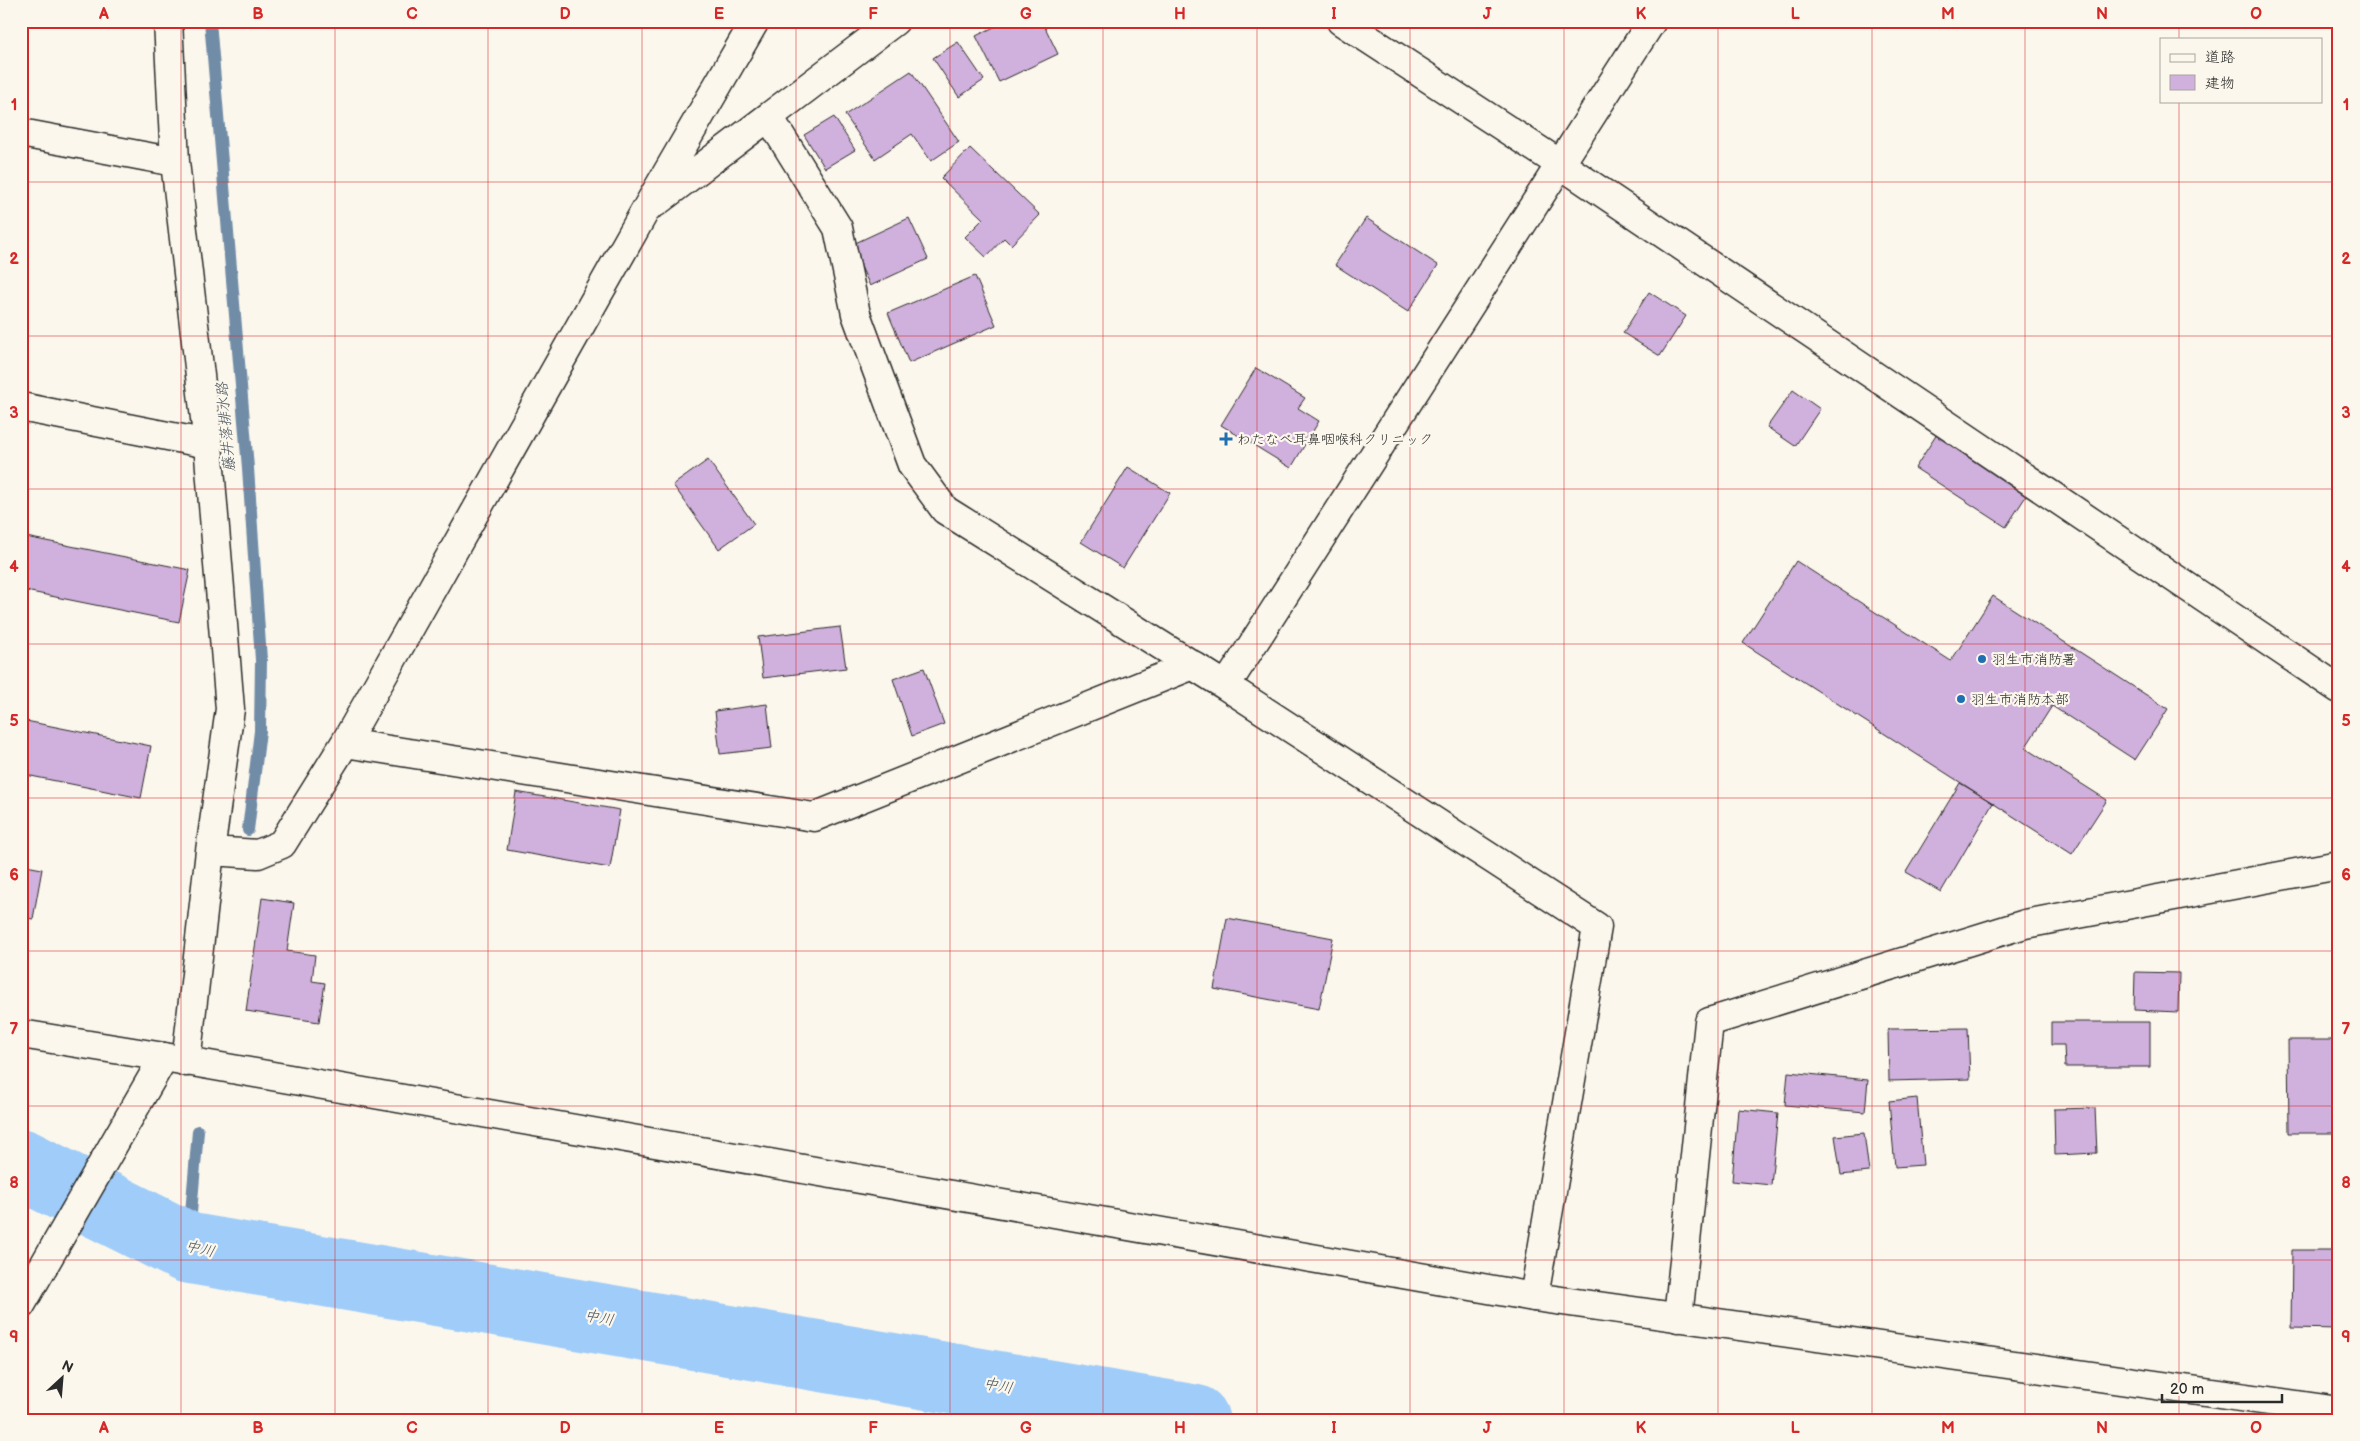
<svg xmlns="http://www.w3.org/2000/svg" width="2360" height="1441" font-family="'Balsamiq Sans','Klee One',sans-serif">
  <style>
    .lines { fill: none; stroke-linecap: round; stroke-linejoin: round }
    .stream { stroke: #718ca7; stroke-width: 12 }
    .river { stroke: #9fccf9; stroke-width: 71 }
    .building { fill: #d0b0dc; stroke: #2b2b2b }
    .street-casing { stroke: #2b2b2b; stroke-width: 31 }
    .secondary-casing { stroke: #2b2b2b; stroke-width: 31 }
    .street { stroke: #fbf7ec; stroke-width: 28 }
    .secondary { stroke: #fbf7ec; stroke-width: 28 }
    .grid { fill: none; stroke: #d62828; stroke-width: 1; stroke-opacity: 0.55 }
    .poi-dot { fill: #1f6fb2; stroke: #fbf7ec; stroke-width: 2 }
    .labels { text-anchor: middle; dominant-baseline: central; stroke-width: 4.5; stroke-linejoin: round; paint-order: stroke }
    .poi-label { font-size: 14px; fill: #2b2b2b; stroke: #fbf7ec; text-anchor: start }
    .water-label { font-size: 15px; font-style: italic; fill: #48535e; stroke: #fbf7ec }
    .neatline { fill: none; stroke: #d62828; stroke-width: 2 }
    .grid-label { font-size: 16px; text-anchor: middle; font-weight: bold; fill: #d62828 }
  </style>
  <rect width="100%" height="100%" fill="#fbf7ec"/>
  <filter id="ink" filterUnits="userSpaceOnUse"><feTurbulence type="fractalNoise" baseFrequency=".02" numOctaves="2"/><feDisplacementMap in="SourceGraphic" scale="10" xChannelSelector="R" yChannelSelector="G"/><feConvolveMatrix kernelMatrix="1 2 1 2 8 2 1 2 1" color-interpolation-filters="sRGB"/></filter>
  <g filter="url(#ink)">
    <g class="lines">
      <path class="stream" d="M210 21 248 468 261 660 260 731 248 830
        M188 1248 198 1131"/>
      <path class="river" d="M21 1164 188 1248 1194 1420"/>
    </g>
    <path class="building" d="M1006 21H1042L1058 54 999 82 976 36Z
      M958 42 984 80 959 97 933 58Z
      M911 71 959 142 931 161 912 134 875 159 845 115Z
      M834 117 855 150 825 168 804 135Z
      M970 148 1040 215 1011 245 1004 238 986 257 965 237 983 219 941 178Z
      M909 218 928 259 870 286 851 245Z
      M1366 218 1438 265 1408 312 1335 265Z
      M975 276 996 325 909 363 888 313Z
      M1649 292 1686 316 1660 356 1623 333Z
      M1256 368 1305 398 1298 408 1319 421 1291 468 1221 425Z
      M1793 390 1820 409 1795 446 1767 427Z
      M1939 431 2030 490 2006 527 1915 468Z
      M708 460 754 524 719 549 673 485Z
      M1128 467 1170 493 1123 568 1081 542Z
      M21 536 190 570 179 622 21 590Z
      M1796 561 1951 661 1993 596 2168 709 2135 760 2052 706 2025 748 2107 800 2072 854 1743 643Z
      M840 627 846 668 763 678 758 637Z
      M924 668 944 724 912 736 893 679Z
      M767 704 772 748 720 754 715 711Z
      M21 720 151 746 141 798 21 774Z
      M1960 783 1993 803 1941 892 1906 872Z
      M516 792 620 810 610 868 507 850Z
      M21 865 42 869 33 919 21 917Z
      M262 898 294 903 287 951 315 955 312 981 325 983 319 1022 246 1011Z
      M1227 918 1333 938 1319 1009 1214 989Z
      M2135 972 2179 973 2178 1012 2134 1010Z
      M2051 1022H2150V1067H2065L2064 1045H2051Z
      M1968 1028 1970 1079 1889 1081 1888 1029Z
      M2288 1040H2339V1133H2289Z
      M1788 1072 1868 1080 1865 1112 1785 1105Z
      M1917 1098 1923 1165 1895 1167 1889 1101Z
      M2095 1108 2097 1153 2055 1155 2054 1109Z
      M1738 1109 1778 1113 1771 1185 1732 1181Z
      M1864 1133 1869 1172 1841 1175 1835 1136Z
      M2292 1250H2339V1329L2291 1328Z"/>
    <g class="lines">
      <defs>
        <path id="street" d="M168 21 175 162 208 444 230 709 210 851 186 1062
          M1341 21 1560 164 2339 689
          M769 117 838 228 856 314 912 465 945 510 1226 686
          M21 133 175 162
          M655 203 895 21
          M21 407 208 444
          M345 743 814 817 1193 665
          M210 851 258 854 282 844 345 743 645 211 755 21
          M1534 1297 1597 927 1226 686 1652 21
          M21 1305 164 1057
          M1678 1318 1709 1022 2025 924 2339 865"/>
        <path id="secondary" d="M21 1034 164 1057 1534 1297 2339 1411"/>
      </defs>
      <use href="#street" class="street-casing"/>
      <use href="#secondary" class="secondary-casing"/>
      <use href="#street" class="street"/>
      <use href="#secondary" class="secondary"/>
    </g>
  </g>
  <path class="grid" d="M181 21V1420M335 21V1420M488 21V1420M642 21V1420M796 21V1420M950 21V1420M1103 21V1420M1257 21V1420M1410 21V1420M1564 21V1420M1718 21V1420M1872 21V1420M2025 21V1420M2179 21V39M2179 101V1420M21 182H2339M21 336H2339M21 489H2339M21 644H2339M21 798H2339M21 951H2339M21 1106H2339M21 1260H2339"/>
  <g class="poi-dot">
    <path d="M1223.5 431.5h5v5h5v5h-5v5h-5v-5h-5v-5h5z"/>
    <circle cx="1982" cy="659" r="5"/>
    <circle cx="1961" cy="699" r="5"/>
  </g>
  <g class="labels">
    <g class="poi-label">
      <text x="1237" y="439">わたなべ耳鼻咽喉科クリニック</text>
      <text x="1992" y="659">羽生市消防署</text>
      <text x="1971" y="699">羽生市消防本部</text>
    </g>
    <g class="water-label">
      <text transform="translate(226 427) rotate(-95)">藤井落排水路</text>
      <text transform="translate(200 1249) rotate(14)">中川</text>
      <text transform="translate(599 1318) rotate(10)">中川</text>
      <text transform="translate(998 1386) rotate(10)">中川</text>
    </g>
  </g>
  <rect width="2360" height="1441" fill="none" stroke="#fbf7ec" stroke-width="55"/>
  <rect x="2160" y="38" width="162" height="65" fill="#fbf7ec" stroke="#a8a59f"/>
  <rect x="2170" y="54" width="25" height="8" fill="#fbf7ec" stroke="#a8a59f"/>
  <text x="2205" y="62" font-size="15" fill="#2b2b2b">道路</text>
  <rect x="2170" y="75" width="25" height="15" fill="#d0b0dc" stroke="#a8a59f"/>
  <text x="2205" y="88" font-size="15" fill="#2b2b2b">建物</text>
  <g transform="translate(62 1378) rotate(26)" stroke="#fbf7ec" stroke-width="4" paint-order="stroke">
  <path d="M0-4L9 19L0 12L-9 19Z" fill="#2b2b2b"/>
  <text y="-8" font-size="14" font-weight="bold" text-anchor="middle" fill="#2b2b2b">N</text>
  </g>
  <path d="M2162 1394v8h120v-8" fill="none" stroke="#2b2b2b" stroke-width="2.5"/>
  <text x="2170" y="1394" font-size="15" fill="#2b2b2b" stroke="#fbf7ec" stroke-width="4" paint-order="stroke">20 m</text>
  <rect x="28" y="28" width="2304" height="1386" class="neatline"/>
  <g class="grid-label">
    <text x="104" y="19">A</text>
    <text x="258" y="19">B</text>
    <text x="412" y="19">C</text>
    <text x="565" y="19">D</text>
    <text x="719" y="19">E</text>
    <text x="873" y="19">F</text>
    <text x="1026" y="19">G</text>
    <text x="1180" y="19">H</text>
    <text x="1334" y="19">I</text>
    <text x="1487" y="19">J</text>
    <text x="1641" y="19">K</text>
    <text x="1795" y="19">L</text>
    <text x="1948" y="19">M</text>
    <text x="2102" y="19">N</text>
    <text x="2256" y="19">O</text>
    <text x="14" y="110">1</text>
    <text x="2346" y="110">1</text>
    <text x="14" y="264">2</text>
    <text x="2346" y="264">2</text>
    <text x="14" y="418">3</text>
    <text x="2346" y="418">3</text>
    <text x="14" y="572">4</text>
    <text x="2346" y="572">4</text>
    <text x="14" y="726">5</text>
    <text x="2346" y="726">5</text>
    <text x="14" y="880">6</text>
    <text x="2346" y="880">6</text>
    <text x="14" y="1034">7</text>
    <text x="2346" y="1034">7</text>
    <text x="14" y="1188">8</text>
    <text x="2346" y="1188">8</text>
    <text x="14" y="1342">9</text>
    <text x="2346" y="1342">9</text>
    <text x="104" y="1433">A</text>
    <text x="258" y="1433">B</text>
    <text x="412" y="1433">C</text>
    <text x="565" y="1433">D</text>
    <text x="719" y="1433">E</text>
    <text x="873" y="1433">F</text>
    <text x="1026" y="1433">G</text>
    <text x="1180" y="1433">H</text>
    <text x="1334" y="1433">I</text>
    <text x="1487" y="1433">J</text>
    <text x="1641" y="1433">K</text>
    <text x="1795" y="1433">L</text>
    <text x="1948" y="1433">M</text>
    <text x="2102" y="1433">N</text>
    <text x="2256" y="1433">O</text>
  </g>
</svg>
